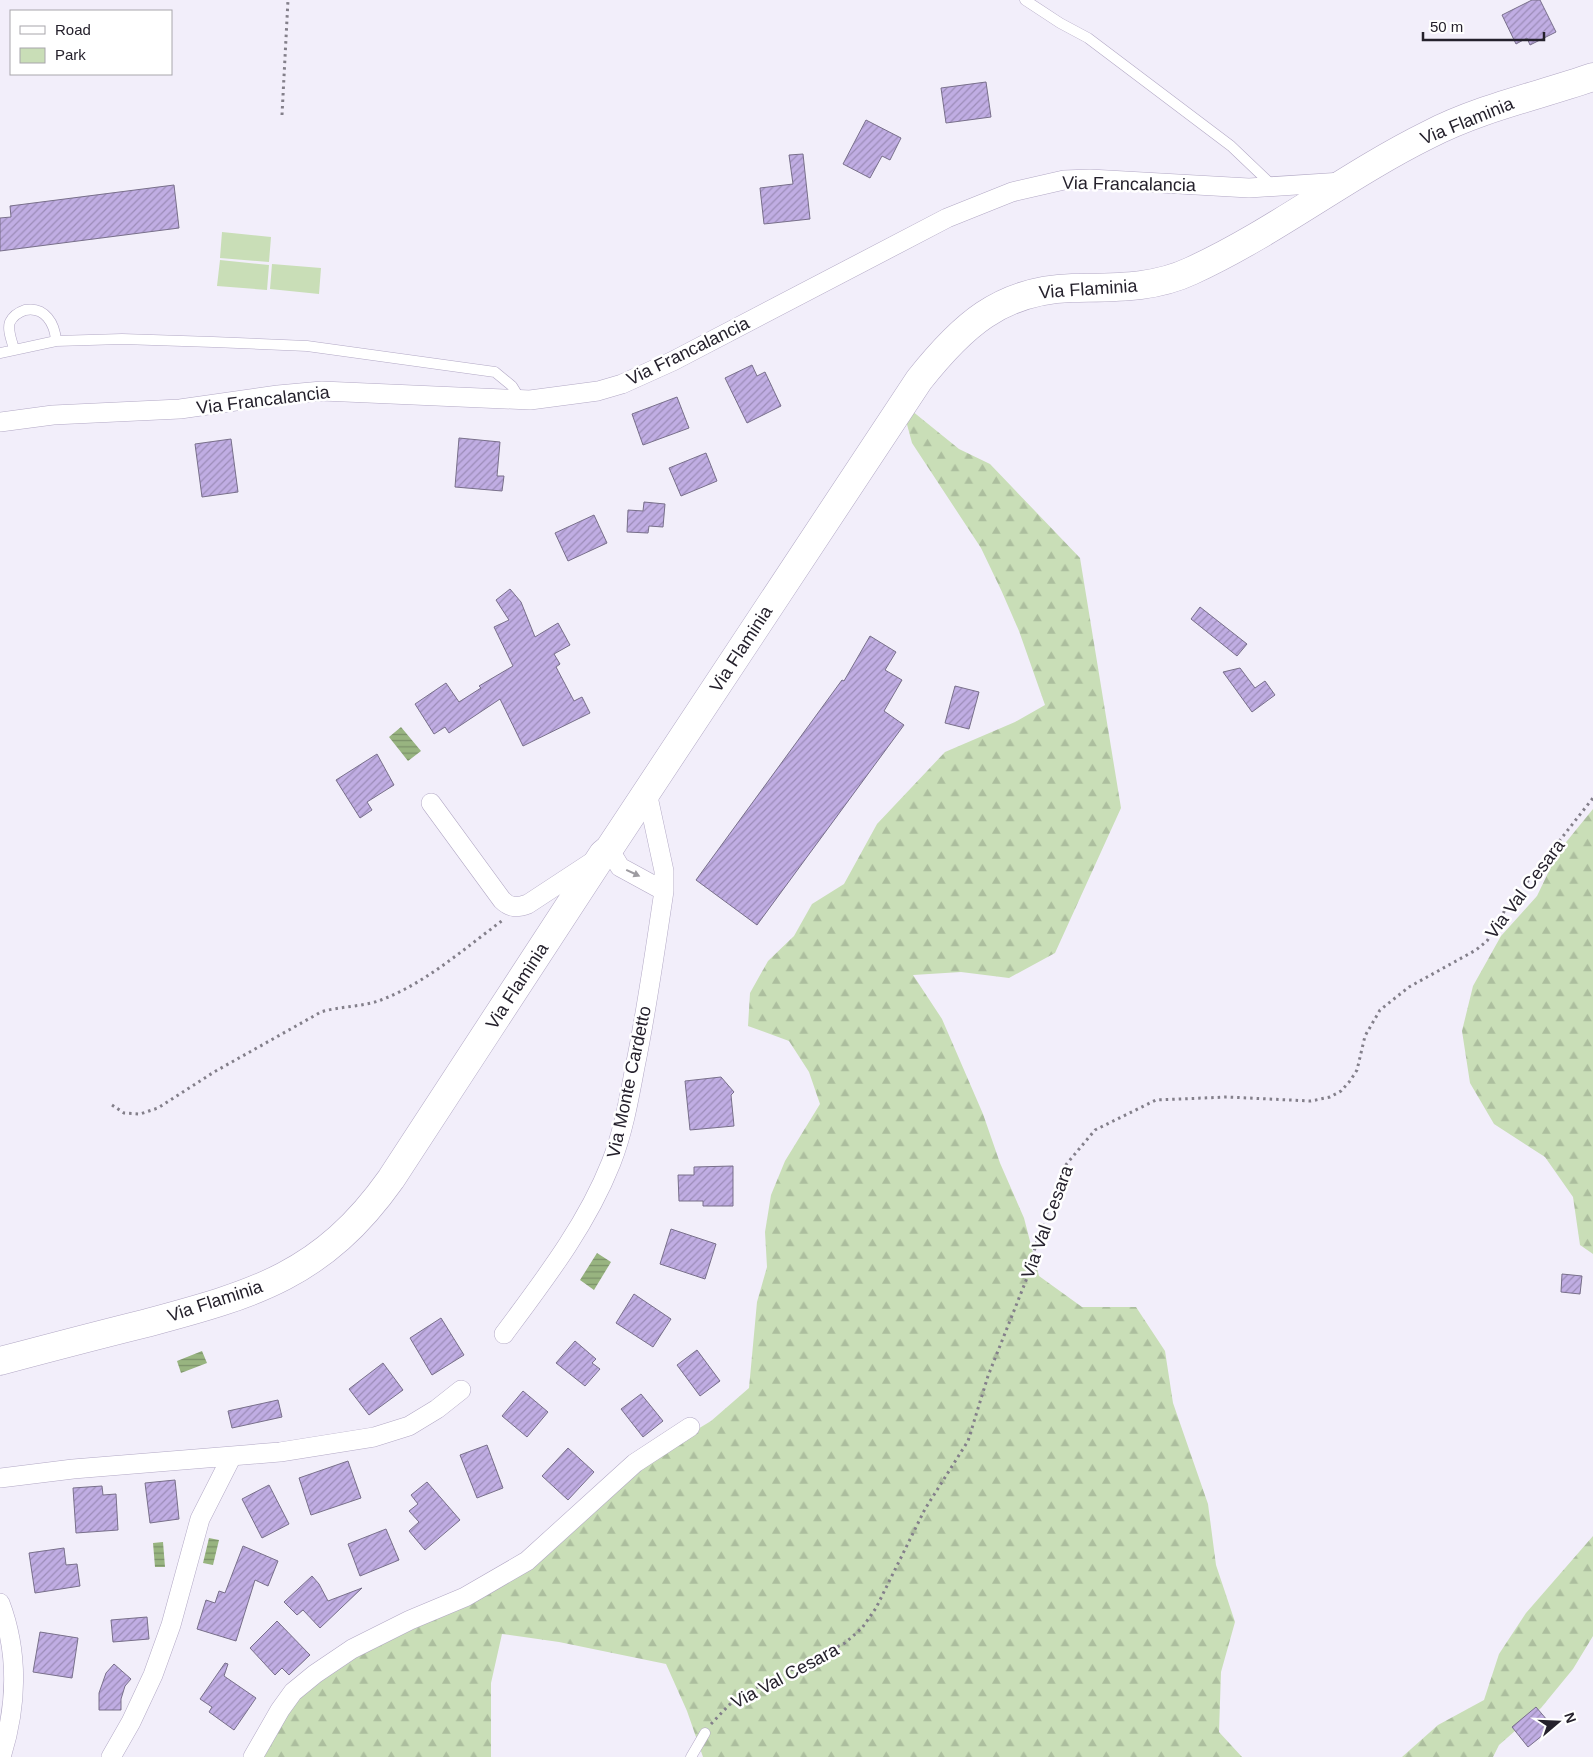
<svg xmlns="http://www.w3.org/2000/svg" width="1593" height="1757" font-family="Arial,sans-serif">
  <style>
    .green { fill: #c9deb7 }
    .forest { fill: url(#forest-firs) }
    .water { fill: url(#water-rules) }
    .building { fill: url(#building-hatch); stroke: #786f8a }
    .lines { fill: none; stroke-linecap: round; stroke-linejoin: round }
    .service-casing { stroke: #b2a8c5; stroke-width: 11 }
    .minor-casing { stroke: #b2a8c5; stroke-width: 20 }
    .primary-casing { stroke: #b2a8c5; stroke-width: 29 }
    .path { stroke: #837f8a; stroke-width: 3; stroke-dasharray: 2.5 4; stroke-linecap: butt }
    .service { stroke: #fff; stroke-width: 10 }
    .minor { stroke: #fff; stroke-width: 19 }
    .primary { stroke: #fff; stroke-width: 28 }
    .oneway { fill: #9d9ba0 }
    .labels { text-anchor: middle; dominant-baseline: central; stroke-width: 5; stroke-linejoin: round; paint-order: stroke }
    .street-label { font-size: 18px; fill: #25212c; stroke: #fff }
  </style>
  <defs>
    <pattern id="forest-firs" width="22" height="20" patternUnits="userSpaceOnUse" patternTransform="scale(1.25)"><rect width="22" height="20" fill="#c9deb7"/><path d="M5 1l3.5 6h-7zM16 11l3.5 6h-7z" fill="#acbe9e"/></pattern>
    <pattern id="water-rules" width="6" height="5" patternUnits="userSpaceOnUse" patternTransform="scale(1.25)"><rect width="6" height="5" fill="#98b480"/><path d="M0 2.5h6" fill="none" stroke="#7c9269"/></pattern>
    <pattern id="building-hatch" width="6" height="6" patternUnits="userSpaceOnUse" patternTransform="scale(1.25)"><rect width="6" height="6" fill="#c0ade3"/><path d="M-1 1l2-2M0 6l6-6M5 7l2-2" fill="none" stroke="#9c8cb8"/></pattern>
  </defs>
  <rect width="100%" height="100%" fill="#f2eefa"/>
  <path class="green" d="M222 232 271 237 269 262 220 258Z
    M220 260 269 265 267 290 217 286Z
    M272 264 321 268 319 294 270 289Z"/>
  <path class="forest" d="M901 402 959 449 990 464 1080 558 1121 808 1055 953 1009 978 961 972 913 975 942 1019 983 1114 1000 1163 1024 1218 1039 1276 1082 1307H1136L1165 1351 1173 1403 1208 1504 1216 1565 1235 1622 1221 1672 1219 1732 1242 1757H703L687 1711 666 1664 559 1642 502 1634 491 1683V1757H255L291 1707 318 1681 358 1650 449 1611 645 1461 711 1421 749 1388 757 1302 767 1267 765 1232 771 1195 785 1161 820 1104 809 1072 789 1041 748 1026 750 993 768 961 794 936 812 904 844 884 877 824 945 752 1015 722 1045 705 1019 631 1002 592 981 548 912 443Z
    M1593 809V1254L1580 1245 1573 1197 1545 1157 1494 1124 1470 1083 1462 1031 1473 986 1501 936 1537 896 1558 852Z
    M1593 1536V1636L1573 1669 1541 1708 1499 1745 1493 1757H1402L1438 1725 1484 1700 1499 1654 1526 1613Z"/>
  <path class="water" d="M401 727 421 751 408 761 389 737Z
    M597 1253 611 1262 594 1290 580 1280Z
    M202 1351 207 1363 181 1373 177 1361Z
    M209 1538 219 1540 213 1565 203 1563Z
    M163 1542 165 1567H155L153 1543Z"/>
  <path class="building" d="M1532 0H1540L1556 32 1530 45 1527 38 1516 44 1502 15Z
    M986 82 991 117 946 123 941 88Z
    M866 120 901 138 890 160 882 156 870 178 843 164Z
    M803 154 810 219 764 224 760 188 793 184 789 155Z
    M174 185 179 228 0 251V218L11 217 10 206Z
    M752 365 757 376 765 372 781 406 747 423 725 378Z
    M677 397 689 428 643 445 632 414Z
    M459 438 500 442 497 476H504L502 491 455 487Z
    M231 439 238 492 202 497 195 444Z
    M706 453 717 481 681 496 669 468Z
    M644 502 665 504 663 527 649 526 648 533 627 532 628 510 643 511Z
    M594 515 607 543 568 561 555 533Z
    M510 589 521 602 535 637 558 623 570 645 554 654 560 664 556 667 574 701 582 697 590 713 523 746 500 699 449 733 445 727 434 734 415 704 446 683 459 702 481 688 479 686 513 666 494 627 509 620 496 600Z
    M1200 607 1247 644 1237 656 1191 619Z
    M870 636 896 652 885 670 902 680 884 711 904 725 757 925 696 880 842 680 844 681Z
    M1240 668 1255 688 1265 681 1275 695 1252 712 1223 672Z
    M955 686 979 692 969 729 945 723Z
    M377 754 394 785 367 802 372 810 360 818 336 780Z
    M721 1077 734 1092 731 1095 734 1126 690 1130 685 1081Z
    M733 1166V1206H703V1201H679L678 1175H694V1167Z
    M671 1229 716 1244 705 1279 660 1264Z
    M1562 1274 1582 1276 1580 1294 1561 1292Z
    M634 1294 671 1319 653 1347 616 1323Z
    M441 1318 464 1355 432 1375 410 1338Z
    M575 1341 596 1359 592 1363 600 1369 585 1386 556 1363Z
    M697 1350 720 1381 700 1396 677 1365Z
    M383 1363 403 1390 369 1415 349 1389Z
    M523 1391 548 1412 527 1437 502 1416Z
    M641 1394 663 1421 643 1437 621 1409Z
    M278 1400 282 1417 232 1428 228 1411Z
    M487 1445 503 1488 477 1498 460 1455Z
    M568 1448 594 1472 568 1500 542 1476Z
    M348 1461 361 1498 311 1515 299 1478Z
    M175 1480 179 1519 150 1523 145 1483Z
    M427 1482 460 1520 425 1550 409 1531 419 1522 409 1511 418 1504 411 1495Z
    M269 1485 289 1524 262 1538 242 1499Z
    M102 1486 103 1495 116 1494 118 1530 76 1533 73 1488Z
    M386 1529 399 1560 360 1576 348 1544Z
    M243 1546 278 1561 268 1586 255 1580 236 1641 197 1629 206 1600 215 1603 219 1591 225 1593Z
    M64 1548 66 1565 77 1564 80 1586 35 1593 29 1553Z
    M312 1576 319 1584 328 1601 362 1588 320 1628 303 1610 297 1615 284 1602Z
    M147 1617 149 1639 113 1642 111 1620Z
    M277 1621 310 1655 289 1675 282 1668 275 1675 250 1648Z
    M40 1632 78 1638 72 1678 33 1672Z
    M225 1663 228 1664 224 1676 256 1698 234 1730 209 1712 212 1707 200 1699Z
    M114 1664 131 1679 125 1686 121 1699V1710H99V1693L106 1673Z
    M1536 1707 1553 1727 1528 1747 1512 1727Z"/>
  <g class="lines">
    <defs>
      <path id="service" d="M1025 0 1060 23 1088 38 1231 146 1273 186
        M14 349C12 341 7 330 10 322 13 316 19 312 25 310 45 306 55 324 56 341
        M0 353 56 341 122 339 213 342 307 346 495 372 512 386 520 399
        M691 1757 705 1733"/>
      <path id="minor" d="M0 422 53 415 180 409 278 395 322 391 530 400 598 391 622 384 673 361 947 218 1012 192 1064 180 1090 179 1249 188 1342 182
        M431 803 502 900C510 908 517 908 528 904L595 860
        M609 849 620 867 664 891
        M504 1334C544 1280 586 1226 611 1163 623 1133 629 1099 635 1067 647 1009 655 950 664 891V871L647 792
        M0 1478 73 1469 280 1452 374 1437 409 1426 437 1409 461 1390
        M0 1603C19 1653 17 1707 1 1757
        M111 1757 131 1722 153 1675 171 1625 200 1519 232 1456
        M253 1757 280 1710 293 1692 315 1674 352 1649 410 1620 465 1597 527 1561 635 1463 690 1427"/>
      <path id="primary" d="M0 1361C49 1348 98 1335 147 1323 255 1294 323 1275 391 1179L603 854 609 849 919 380C961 327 1000 290 1072 288 1113 287 1153 289 1191 271 1274 233 1347 175 1428 135 1480 108 1538 96 1593 77"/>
    </defs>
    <use href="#service" class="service-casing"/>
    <use href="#minor" class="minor-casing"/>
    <use href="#primary" class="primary-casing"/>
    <path class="path" d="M282 115 288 0
      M112 1105 124 1113 140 1114 158 1108 214 1072 321 1012C340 1006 363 1007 381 1000 426 983 465 948 503 920
      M711 1724 729 1705 744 1694 845 1643 862 1628 876 1608 925 1509 968 1441 988 1376 1027 1278 1038 1237 1064 1167 1095 1130 1156 1100 1227 1097 1311 1101 1330 1097 1341 1091 1350 1081 1357 1070 1365 1036 1380 1010 1409 987 1476 950 1487 941 1505 910 1593 798"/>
    <use href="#service" class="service"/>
    <use href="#minor" class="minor"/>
    <use href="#primary" class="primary"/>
  </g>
  <defs><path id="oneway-solid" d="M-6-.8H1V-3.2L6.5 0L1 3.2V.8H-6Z" transform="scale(1.25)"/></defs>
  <use class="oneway" href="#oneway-solid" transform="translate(633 873) rotate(25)"/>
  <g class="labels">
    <g class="street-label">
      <text transform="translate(1467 121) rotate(-22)">Via Flaminia</text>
      <text transform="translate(1129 184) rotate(1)">Via Francalancia</text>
      <text transform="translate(1088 289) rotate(-4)">Via Flaminia</text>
      <text transform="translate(688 351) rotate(-26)">Via Francalancia</text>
      <text transform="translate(263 400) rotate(-7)">Via Francalancia</text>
      <text transform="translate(741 649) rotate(-57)">Via Flaminia</text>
      <text transform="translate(1525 889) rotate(-53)">Via Val Cesara</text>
      <text transform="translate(517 986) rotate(-57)">Via Flaminia</text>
      <text transform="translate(629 1082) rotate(-78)">Via Monte Cardetto</text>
      <text transform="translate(1047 1222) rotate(-70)">Via Val Cesara</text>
      <text transform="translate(215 1301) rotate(-18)">Via Flaminia</text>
      <text transform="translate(785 1676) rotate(-28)">Via Val Cesara</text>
    </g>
  </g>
  <rect x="10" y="10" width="162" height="65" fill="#ffffff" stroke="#a8a6ab"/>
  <rect x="20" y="26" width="25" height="8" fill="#ffffff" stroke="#a8a6ab"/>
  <text x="55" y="35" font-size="15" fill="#25212c">Road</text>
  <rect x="20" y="48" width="25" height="15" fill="#c9deb7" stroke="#a8a6ab"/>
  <text x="55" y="60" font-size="15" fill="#25212c">Park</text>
  <g transform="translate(1558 1722) rotate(71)" stroke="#ffffff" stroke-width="4" paint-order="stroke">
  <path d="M0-4L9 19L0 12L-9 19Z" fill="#25212c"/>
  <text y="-8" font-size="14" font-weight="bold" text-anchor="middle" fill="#25212c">N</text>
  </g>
  <path d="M1423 32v8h121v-8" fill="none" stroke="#25212c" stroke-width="2.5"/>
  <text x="1430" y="32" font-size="15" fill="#25212c" stroke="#ffffff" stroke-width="4" paint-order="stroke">50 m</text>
</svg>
